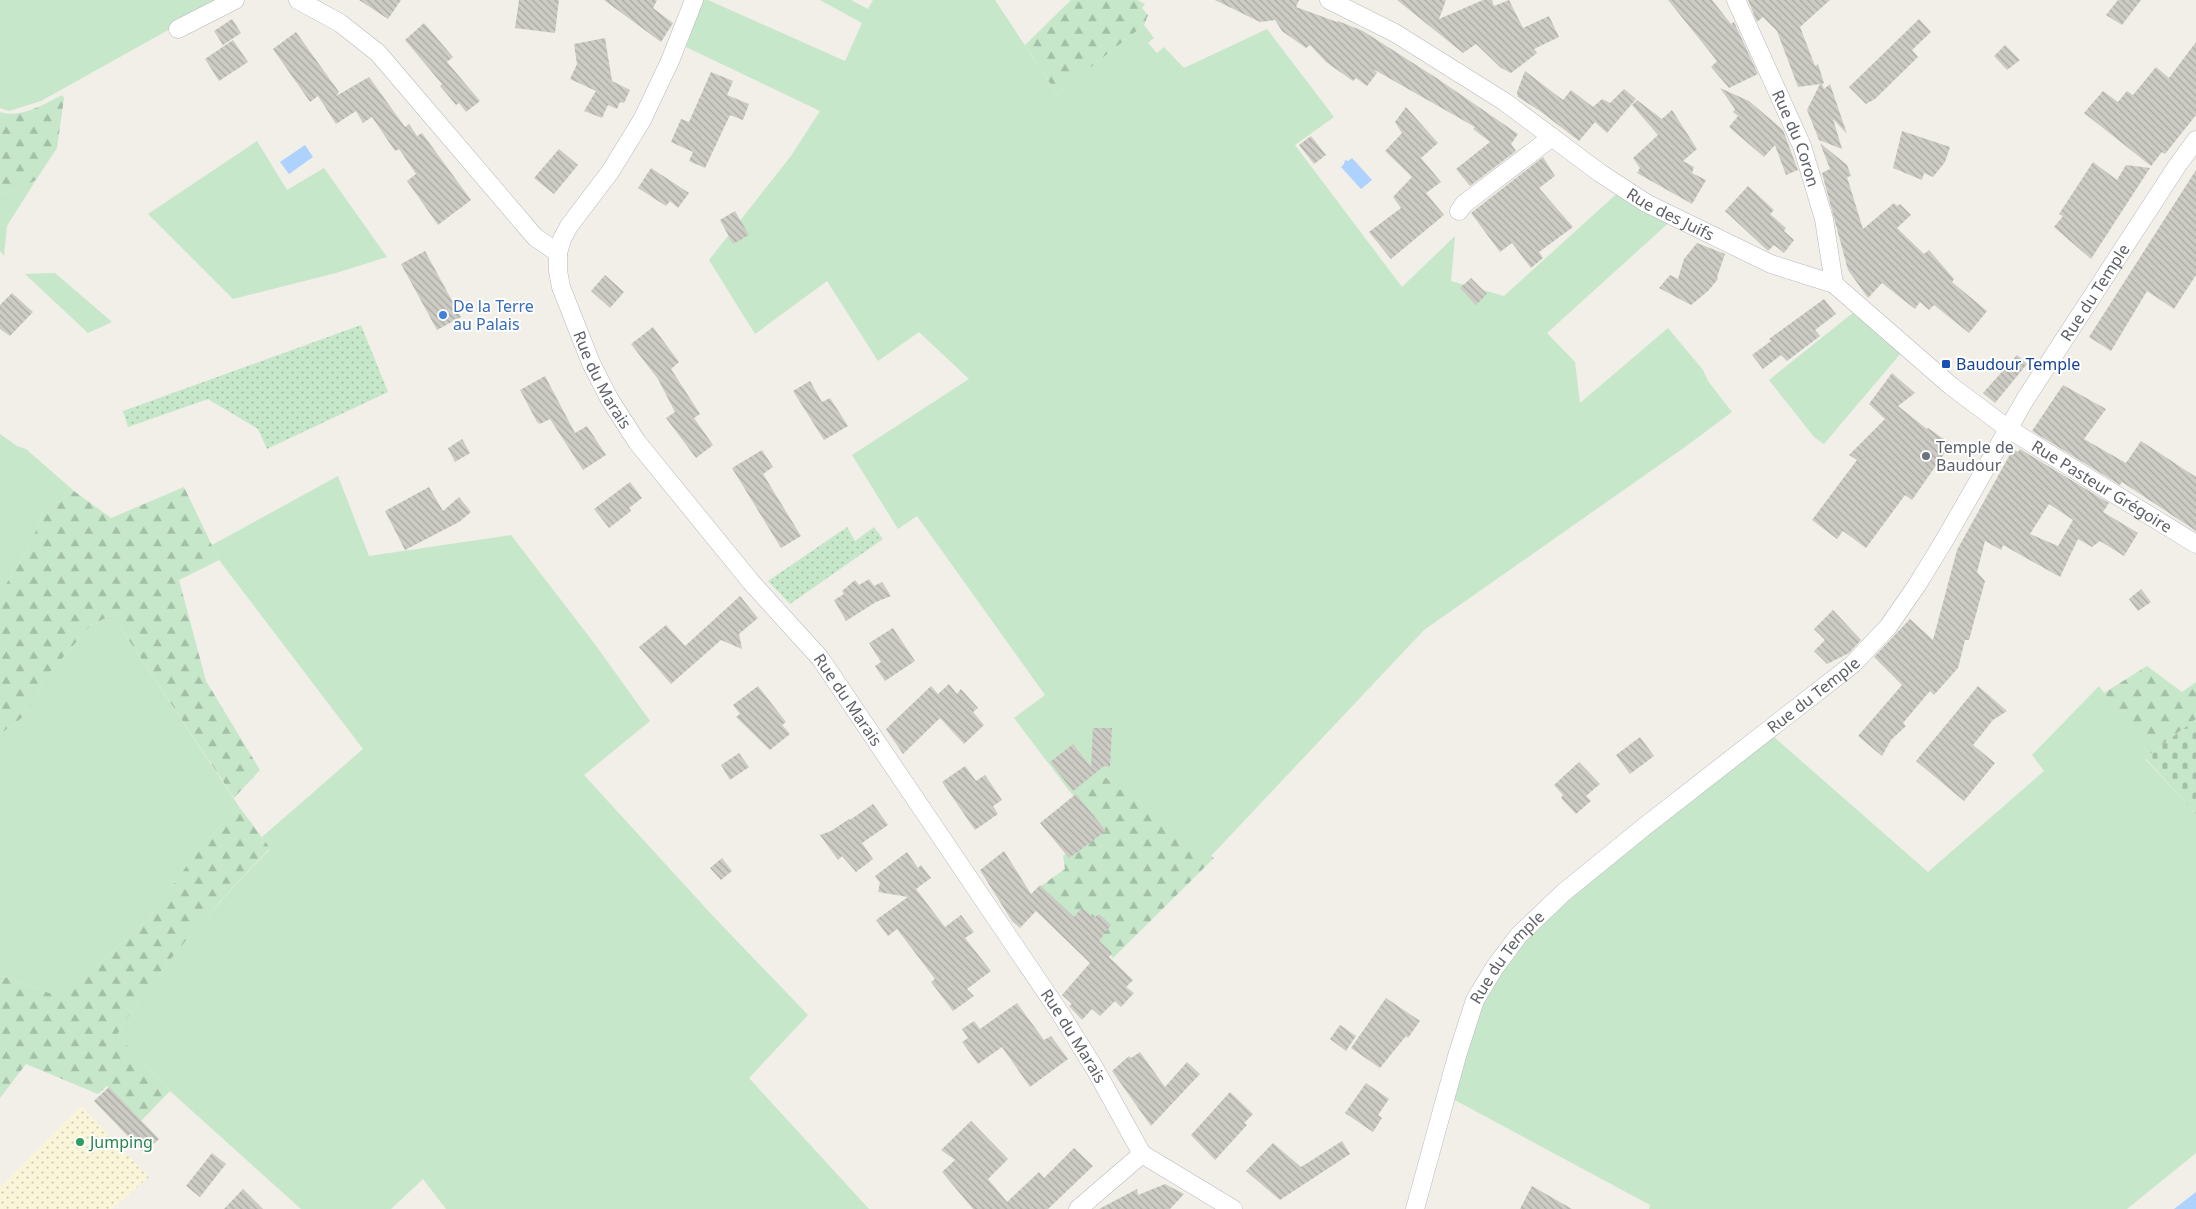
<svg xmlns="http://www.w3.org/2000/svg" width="2196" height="1209" font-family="'Noto Sans',sans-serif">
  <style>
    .grass { fill: #c6e7c9 }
    .forest { fill: url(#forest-firs) }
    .sand { fill: url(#sand-dots) }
    .cemetery { fill: url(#cemetery-stones) }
    .park { fill: url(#park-dots) }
    .water { fill: #acd2fd }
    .building { fill: url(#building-back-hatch); fill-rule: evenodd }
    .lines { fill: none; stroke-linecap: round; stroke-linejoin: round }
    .minor-casing { stroke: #b8b9be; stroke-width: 19 }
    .minor { stroke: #fff; stroke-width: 18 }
    .shop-dot { fill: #3f7fe0; stroke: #fff; stroke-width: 2 }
    .transit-dot { fill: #1a4fb4; stroke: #fff; stroke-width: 2 }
    .worship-dot { fill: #6b7280; stroke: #fff; stroke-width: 2 }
    .leisure-dot { fill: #2e9e5b; stroke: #fff; stroke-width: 2 }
    .labels { text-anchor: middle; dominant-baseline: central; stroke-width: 4; stroke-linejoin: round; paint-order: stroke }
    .street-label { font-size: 16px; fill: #5f6267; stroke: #fff }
    .shop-label { font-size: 16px; fill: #366cbe; stroke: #fff; text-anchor: start }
    .transit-label { font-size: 16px; fill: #164399; stroke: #fff; text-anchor: start }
    .worship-label { font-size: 16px; fill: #5b616d; stroke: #fff; text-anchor: start }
    .leisure-label { font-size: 16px; fill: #27864d; stroke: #fff; text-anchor: start }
  </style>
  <defs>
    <pattern id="forest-firs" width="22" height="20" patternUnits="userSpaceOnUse" patternTransform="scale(1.25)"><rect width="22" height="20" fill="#c6e7c9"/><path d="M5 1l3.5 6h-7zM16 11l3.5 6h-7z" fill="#a4bfa7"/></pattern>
    <pattern id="sand-dots" width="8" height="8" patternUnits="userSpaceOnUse" patternTransform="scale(1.25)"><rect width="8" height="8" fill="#faf5d9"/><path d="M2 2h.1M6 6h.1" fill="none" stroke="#cecab4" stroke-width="1.8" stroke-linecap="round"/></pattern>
    <pattern id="cemetery-stones" width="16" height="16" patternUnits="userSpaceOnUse" patternTransform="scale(1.25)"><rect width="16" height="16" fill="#c6e7c9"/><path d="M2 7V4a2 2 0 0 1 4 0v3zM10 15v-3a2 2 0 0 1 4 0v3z" fill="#a4bfa7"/></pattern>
    <pattern id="park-dots" width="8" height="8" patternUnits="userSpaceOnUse" patternTransform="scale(1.25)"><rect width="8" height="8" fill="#c6e7c9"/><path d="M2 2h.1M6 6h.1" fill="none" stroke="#a4bfa7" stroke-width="1.8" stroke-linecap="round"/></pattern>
    <pattern id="building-back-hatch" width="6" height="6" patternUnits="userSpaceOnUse" patternTransform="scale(1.25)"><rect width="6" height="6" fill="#cccbc4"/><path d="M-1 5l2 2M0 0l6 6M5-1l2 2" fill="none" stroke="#a9a8a3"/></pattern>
  </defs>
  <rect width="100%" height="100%" fill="#f1efe8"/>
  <path class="grass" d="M0 0H222L41 101 9 111 0 108Z
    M702 0H708L845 61 862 23 820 0H851L868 9 873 0H995L1057 94 1144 25 1154 38 1148 43 1157 53 1164 47 1184 68 1267 29 1334 117 1295 145 1402 287 1455 236 1451 281 1504 296 1623 188 1674 218 1547 333 1575 362 1580 403 1668 328 1703 370 1708 381 1732 412 1685 447 1424 630 1211 856 1101 774 1074 796 1071 793 1014 718 1045 695 917 516 898 529 852 455 969 379 919 332 878 361 827 281 755 334 709 260 791 156 820 111 686 47Z
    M257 141 287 190 324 168 387 257 336 273 233 299 148 214Z
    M36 180 7 226 4 256 0 251V194L16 190Z
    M55 273 112 322 88 333 25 274Z
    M1854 312 1901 353 1824 444 1814 437 1769 380Z
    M0 434 17 446 26 449 74 491 44 511 29 547 0 594Z
    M338 476 369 556 511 535 594 643 650 721 584 775 712 915 808 1015 749 1078 869 1209H446L423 1179 391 1209H301L170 1091 117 1035C159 966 215 906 270 849L262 837 363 749 219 560 212 545Z
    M112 615 240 808 203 843 150 917 97 966 63 988 49 993 0 975V734L27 714 45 678 91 625Z
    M2099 686 2150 754 2145 759 2196 814V1153L2127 1209H1649L1650 1205 1451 1098 1479 1006 1514 950 1570 896 1774 737 1928 872 2044 771 2032 755Z"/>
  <path class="forest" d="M1071 0H1137L1145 4 1142 8 1148 15 1144 25 1057 94 1025 45Z
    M62 95 64 98 57 148 36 180 16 190 0 194V112C19 119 45 104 62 95Z
    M184 487 219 560 179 580 206 681 260 770 234 798 112 615 91 625 45 678 27 714 0 734V594L29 547 44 511 74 491 111 518Z
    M2147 666 2182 692 2196 682V719L2150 754 2104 693Z
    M1101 774 1214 858 1113 958 1038 888 1065 869 1063 856 1099 826 1074 796Z
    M240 808 270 848C215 906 159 966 117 1035L170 1091 141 1121 107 1086 98 1094 26 1064 0 1098V975L49 993 63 988 97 966 150 917 203 843Z"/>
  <path class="sand" d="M81 1106 149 1177 112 1209H0V1187Z"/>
  <path class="cemetery" d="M2196 719V814L2145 758Z"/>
  <path class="park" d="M361 325 388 392 267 449 258 429 208 399 128 427 123 411Z
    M847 527 855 541 874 527 883 539 790 604 768 581Z"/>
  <path class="water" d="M305 145 313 157 289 174 280 162Z
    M1352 158 1372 180 1361 189 1341 167 1344 164 1345 160 1348 161Z
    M2196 1192V1209H2174Z"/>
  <path class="building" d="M359 0H401L388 19Z
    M519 0H559L555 33 515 28Z
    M604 0H657L653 8 673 23 661 42Z
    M1215 0H1299L1296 7 1337 22 1338 21 1363 31 1438 79 1518 134 1511 144 1516 151 1470 186 1456 169 1490 142 1473 129 1475 127 1373 69 1377 73 1367 86 1356 78 1353 81 1326 62 1310 45 1306 48 1282 31 1275 20 1260 22Z
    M1397 0H1446L1439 19 1483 0H1492L1494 6 1509 0 1523 28 1549 16 1559 37 1534 49 1537 53 1511 73 1501 68 1476 44 1463 53Z
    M1668 0H1712L1731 24 1734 22 1758 74 1729 88 1711 67 1717 61Z
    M1748 0H1830L1800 27 1815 66 1818 64 1824 83 1822 84 1824 89 1830 84 1847 134 1833 119 1842 149 1819 140 1807 110 1820 84 1798 87 1777 31 1763 17 1757 22Z
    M2118 0H2141L2122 25 2106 15Z
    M232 19 241 33 223 45 214 31Z
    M1919 19 1931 32 1912 50 1918 57 1875 99 1866 104 1849 87Z
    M424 23 453 57 447 62 480 101 466 112 459 103 456 105 440 86 442 84 405 40Z
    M296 32 339 92 336 96 369 77 405 127 409 124 417 136 422 133 471 200 438 225 407 181 416 174 399 149 395 151 372 117 363 123 356 111 336 124 318 96 310 102 273 49Z
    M605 38 612 81 630 90 624 103 620 102 617 109 608 105 602 118 584 111 596 91 570 79 577 64 574 44Z
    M233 40 248 62 219 81 205 59Z
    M2196 42V115L2165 154 2162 152 2151 166 2084 113 2103 91 2118 102 2127 91 2133 95 2156 67 2169 78Z
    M2005 45 2020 60 2007 70 1994 56Z
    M1525 71 1563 100 1571 90 1593 107 1602 99 1610 103 1624 89 1636 99 1607 133 1595 122 1579 141 1540 111 1518 97 1517 92Z
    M711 72 733 81 727 95 749 104 743 120 730 115 705 168 689 161 693 152 671 142 681 119 689 122Z
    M1720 88 1749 101 1783 130 1798 170 1786 175 1775 145 1764 157 1729 127 1738 116 1733 112 1735 109Z
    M1637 100 1662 119 1672 110 1697 149 1683 161 1694 167 1692 173 1706 180 1692 204 1637 173 1640 168 1633 158 1658 135 1632 105Z
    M1406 107 1438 143 1421 158 1441 182 1426 193 1444 215 1391 259 1369 232 1401 208 1393 197 1412 177 1385 151 1402 133 1395 122Z
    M1902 131 1950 147 1945 162 1933 177 1924 173 1922 180 1893 168Z
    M1311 136 1326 155 1314 164 1299 145Z
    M1820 143 1847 165 1851 176 1847 177 1863 229 1894 203 1897 206 1900 204 1911 215 1897 228 1924 254 1929 250 1954 279 1952 282 1987 311 1969 333 1934 305 1929 310 1920 302 1915 309 1882 283 1868 298 1848 270 1822 173 1830 169Z
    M559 149 578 165 554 194 534 178Z
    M1543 157 1555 176 1539 188 1573 227 1539 252 1543 258 1531 268 1512 243 1500 252 1471 213Z
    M2093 162 2117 180 2126 165 2150 168 2091 259 2054 227 2063 216 2059 214Z
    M651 168 689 193 678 208 670 201 666 206 638 188Z
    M2196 170V275L2174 309 2147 291 2111 351 2089 337Z
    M1748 186 1774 210 1770 214 1786 228 1784 231 1794 240 1784 253 1774 245 1768 251 1725 211Z
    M735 211 749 235 733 244 720 220Z
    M1697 243 1725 254 1717 277 1718 279 1708 291 1691 305 1659 288 1670 275 1678 279 1684 259Z
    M425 251 461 317 437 330 401 264Z
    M605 275 624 292 610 308 591 291Z
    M1471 278 1487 294 1476 305 1460 288Z
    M12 293 33 312 10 336 0 329V305Z
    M1824 299 1836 314 1815 330 1820 336 1787 361 1781 355 1763 369 1752 355 1771 341 1769 339Z
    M653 327 679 362 671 369 700 414 694 418 713 445 696 458 666 418 675 412 658 379 631 344Z
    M2017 355 2027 364 1995 403 1983 393Z
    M1892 373 1915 393 1898 406 1927 429 1928 428 1951 444 1912 500 1905 495 1866 548 1843 531 1837 539 1812 520 1857 460 1849 455 1885 419 1869 404Z
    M545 376 575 433 587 426 606 455 583 470 550 419 540 424 537 422 520 390Z
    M810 381 822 402 830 398 848 426 824 440 793 391Z
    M2063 385 2106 409 2084 439 2126 463 2141 441 2196 477V531L2122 482 2120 485 2032 431Z
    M462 439 470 453 455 462 448 448Z
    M2013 449 2018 452 2020 449 2109 503 2103 512 2138 533 2124 556 2100 541 2092 547 2078 539 2060 577 2003 545 2001 550 1985 541 1977 572 1985 581 1969 640H1965L1958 668 1934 695 1930 691 1903 723 1906 726 1891 740 1882 756 1858 736 1902 685 1874 657 1910 619 1933 640 1957 550ZM2049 504 2073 520 2058 546 2030 534Z
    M762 450 773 467 763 474 801 536 781 548 732 468Z
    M630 482 642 498 629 508 631 511 609 528 594 509Z
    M429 487 443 511 459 497 471 512 459 522 405 550 385 511Z
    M869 579 874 586 882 582 891 596 876 602 846 621 834 600 844 594 842 591 855 580 859 585Z
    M2141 589 2151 602 2138 611 2129 599Z
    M740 596 758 618 739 634 742 649 721 640 671 684 639 647 666 625 685 646Z
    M1833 610 1861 640 1849 653 1827 664 1814 651 1825 640 1814 629Z
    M893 628 915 661 885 681 875 666 881 662 869 643Z
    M949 684 957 694 961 689 978 708 973 712 984 725 964 744 940 718 903 754 886 729 931 686 938 694Z
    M758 686 786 722 782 725 790 734 770 750 736 717 740 714 733 705Z
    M1978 686 2007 711 1993 720 1973 745 1995 763 1964 801 1916 761Z
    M1093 728H1112L1110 767 1104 766 1073 791 1050 762 1073 744 1091 767Z
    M1640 737 1654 756 1630 774 1616 755Z
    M739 753 749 767 730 780 721 765Z
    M1579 762 1600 784 1586 796 1591 801 1576 814 1561 798 1563 795 1554 785Z
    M965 766 976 781 985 775 1002 800 993 806 998 814 975 830 942 782Z
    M1076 794 1106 831 1069 858 1040 823Z
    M873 804 888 825 862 843 873 859 856 872 842 856 838 860 820 835 831 831 849 819 850 820Z
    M1004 851 1031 894 1040 885 1074 917 1082 908 1094 918 1099 914 1111 925 1099 941 1112 953 1109 957 1133 980 1126 987 1134 993 1121 1007 1115 1001 1100 1016 1092 1009 1082 1020 1069 1006 1072 1004 1062 995 1090 963 1036 911 1020 928 1012 921 980 870Z
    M907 852 918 868 921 865 931 878 916 889 945 927 961 915 974 932 965 938 991 971 967 989 974 996 953 1011 931 982 935 979 897 929 888 936 876 920 908 897 878 892 880 883 875 876Z
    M722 858 732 871 721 880 710 868Z
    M1386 998 1420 1021 1408 1038 1406 1036 1380 1068 1351 1048Z
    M1017 1003 1044 1040 1051 1036 1068 1059 1030 1087 1002 1047 978 1064 962 1042 968 1038 962 1029 974 1021 980 1029Z
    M1340 1025 1356 1036 1346 1051 1330 1039Z
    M1140 1052 1165 1087 1187 1062 1200 1074 1151 1126 1112 1071 1129 1056 1131 1058Z
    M1366 1083 1389 1099 1378 1115 1382 1118 1373 1132 1345 1113Z
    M109 1087 159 1139 144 1153 94 1101Z
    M1230 1092 1253 1114 1244 1123 1247 1125 1215 1160 1191 1135Z
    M971 1121 1008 1159 988 1179 1007 1202 1039 1172 1044 1178 1074 1148 1093 1166 1048 1209H973L942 1172 955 1160 941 1150Z
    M1342 1141 1350 1154 1280 1200 1246 1171 1273 1143 1301 1167Z
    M212 1153 226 1164 200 1197 186 1186Z
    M1165 1184 1184 1194 1170 1209H1099L1137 1189 1138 1195Z
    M1532 1186 1572 1209H1520Z
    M243 1189 263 1209H224Z"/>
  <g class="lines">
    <defs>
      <g id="minor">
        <path d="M298 0 340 23 378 53 535 237 558 253"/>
        <path id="s1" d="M694 0 670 61 642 120 610 172 569 226 562 239 558 253V271L561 287 591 363 610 400 637 442 751 582 820 658 1060 1013 1095 1069 1142 1154 1233 1209"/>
        <path id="s2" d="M1329 0 1395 33 1505 102 1600 173 1646 203 1771 264 1834 284 1951 386 2007 428 2196 544"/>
        <path id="s3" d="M1736 0 1802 146 1824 219 1834 284"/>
        <path d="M178 29 235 0"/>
        <path d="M1459 211 1464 204 1552 137"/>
        <path d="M1078 1209 1142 1154"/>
        <path id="s4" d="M1415 1209 1457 1056 1475 1000 1495 967 1519 935 1563 893 1644 827 1853 664 1888 627 1917 585 1944 541 2026 398 2177 166 2196 140"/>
      </g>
    </defs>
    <use href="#minor" class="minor-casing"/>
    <use href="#minor" class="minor"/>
  </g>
  <circle class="shop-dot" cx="443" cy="315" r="5"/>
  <rect class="transit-dot" x="1941" y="359" width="10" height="10" rx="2.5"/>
  <circle class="worship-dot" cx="1926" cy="456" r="5"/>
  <circle class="leisure-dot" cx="80" cy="1142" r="5"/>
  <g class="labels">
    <g class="street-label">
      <text stroke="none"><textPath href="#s3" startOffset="151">Rue du Coron</textPath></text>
      <text stroke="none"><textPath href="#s2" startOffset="404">Rue des Juifs</textPath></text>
      <text stroke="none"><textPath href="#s4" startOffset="1171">Rue du Temple</textPath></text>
      <text stroke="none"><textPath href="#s1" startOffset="425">Rue du Marais</textPath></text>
      <text stroke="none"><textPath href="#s2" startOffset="919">Rue Pasteur Grégoire</textPath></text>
      <text stroke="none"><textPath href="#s4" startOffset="676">Rue du Temple</textPath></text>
      <text stroke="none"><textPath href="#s1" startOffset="830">Rue du Marais</textPath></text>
      <text stroke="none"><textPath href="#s4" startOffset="271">Rue du Temple</textPath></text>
      <text stroke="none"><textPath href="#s1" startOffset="1235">Rue du Marais</textPath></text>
    </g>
    <g class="shop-label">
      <text x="453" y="306">De la Terre<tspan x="453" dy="18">au Palais</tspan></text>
    </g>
    <g class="transit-label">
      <text x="1956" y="364">Baudour Temple</text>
    </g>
    <g class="worship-label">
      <text x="1936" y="447">Temple de<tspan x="1936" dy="18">Baudour</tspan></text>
    </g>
    <g class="leisure-label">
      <text x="90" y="1142">Jumping</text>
    </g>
  </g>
</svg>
